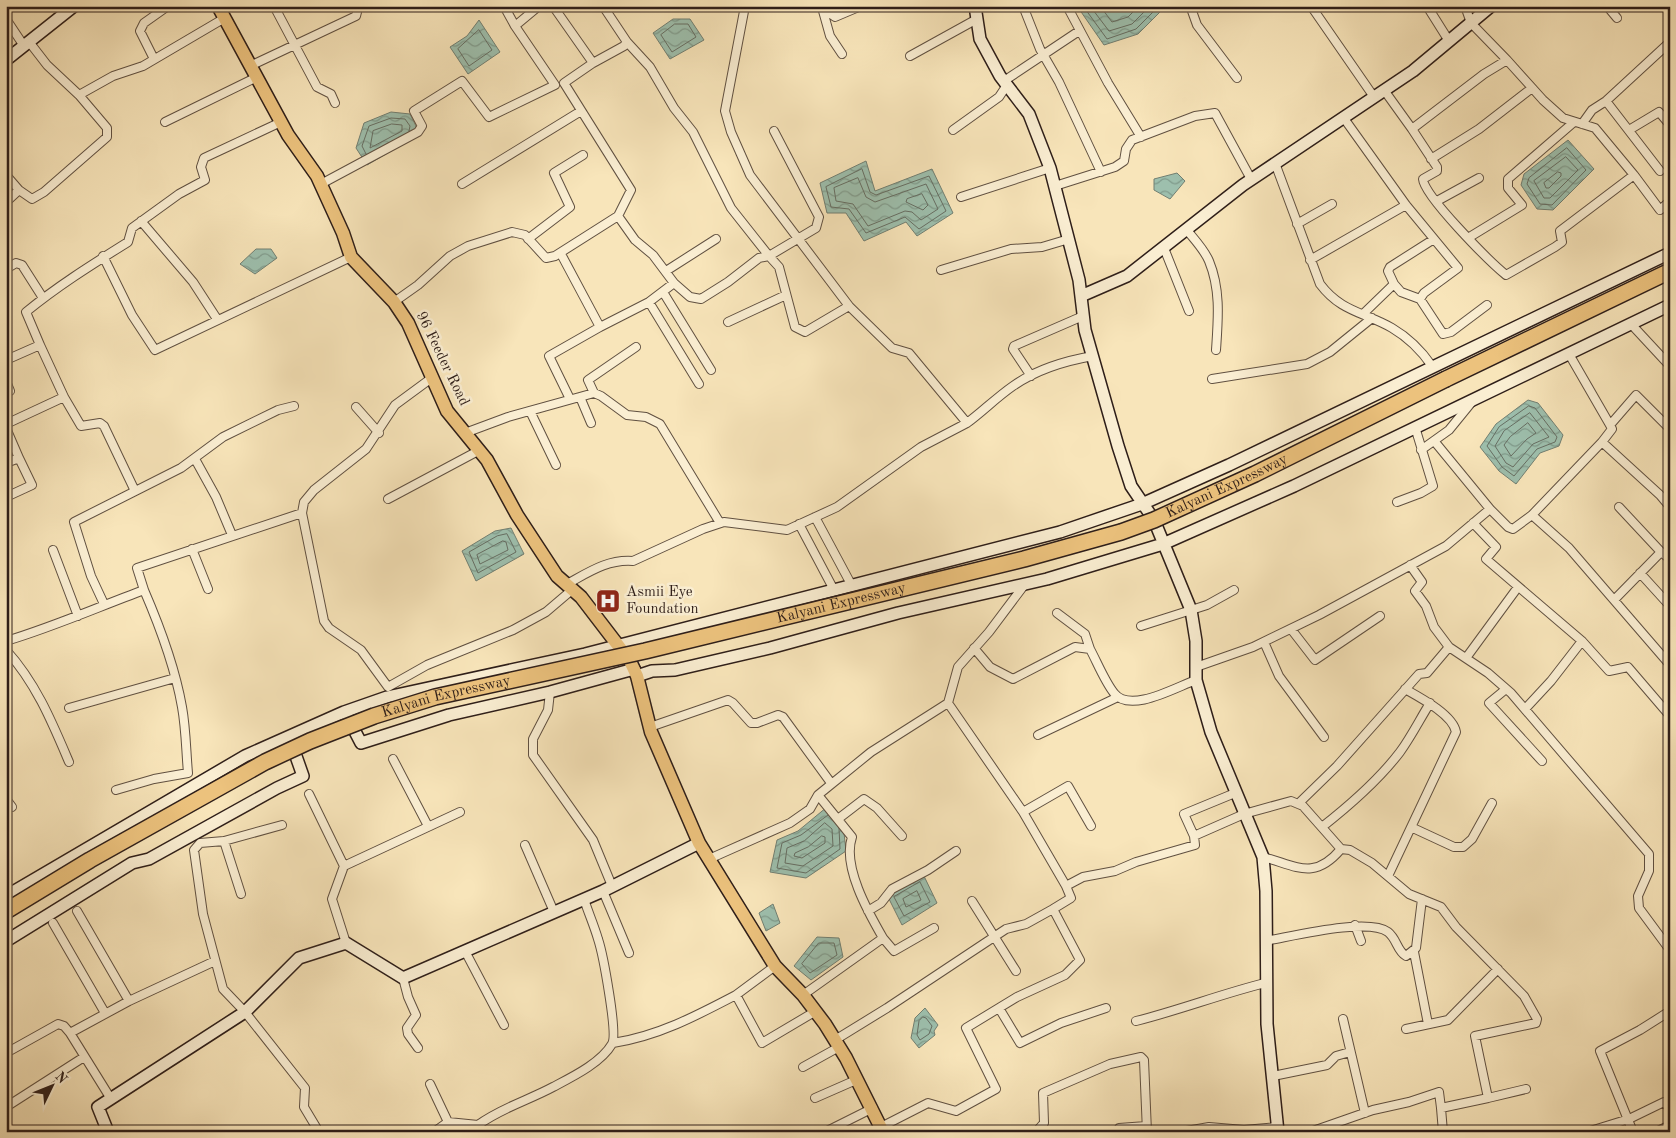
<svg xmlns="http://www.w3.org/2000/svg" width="1676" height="1138" font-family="'Old Standard TT',serif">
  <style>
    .water { fill: url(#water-waves); stroke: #717f72 }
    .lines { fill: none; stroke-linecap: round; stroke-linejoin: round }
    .shore { stroke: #666e63; stroke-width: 1 }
    .street-casing { stroke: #605041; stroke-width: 10 }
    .secondary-casing { stroke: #2e1e19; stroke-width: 14 }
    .primary-casing { stroke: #2e1e19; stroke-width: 15 }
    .highway-casing { stroke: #2e1e19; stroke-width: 18 }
    .street { stroke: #faeed2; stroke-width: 8 }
    .secondary { stroke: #faeed2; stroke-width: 11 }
    .primary { stroke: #ecc27d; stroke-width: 12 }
    .highway { stroke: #ecc27d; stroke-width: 15 }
    .highway-bridge-casing { stroke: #2e1e19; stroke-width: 18; stroke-linecap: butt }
    .highway-bridge { stroke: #ecc27d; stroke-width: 15 }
    .labels { text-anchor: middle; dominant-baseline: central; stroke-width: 5; stroke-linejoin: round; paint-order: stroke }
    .street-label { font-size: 15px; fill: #2e1e19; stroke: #faeed2 }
    .poi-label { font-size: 15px; fill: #2e1e19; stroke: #faeed2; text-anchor: start }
  </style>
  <defs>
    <pattern id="water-waves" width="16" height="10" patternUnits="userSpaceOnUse" patternTransform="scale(1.25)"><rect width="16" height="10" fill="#9dbfad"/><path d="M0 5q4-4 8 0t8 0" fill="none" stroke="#809b8c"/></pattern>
  </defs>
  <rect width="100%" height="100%" fill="#f8e5ba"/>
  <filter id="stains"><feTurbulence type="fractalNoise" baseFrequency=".004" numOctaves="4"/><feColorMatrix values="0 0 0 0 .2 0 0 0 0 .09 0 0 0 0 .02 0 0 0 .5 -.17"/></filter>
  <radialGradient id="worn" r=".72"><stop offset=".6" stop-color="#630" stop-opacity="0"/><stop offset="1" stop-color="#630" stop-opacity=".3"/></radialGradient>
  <path class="water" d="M1077 6H1166L1138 34 1104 45Z
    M673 19H690L704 40 670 59 653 33Z
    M479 20 500 52 468 74 450 47 467 36Z
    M391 112 410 114 416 126 415 137 367 165 356 148 364 123Z
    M1568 140 1594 169 1553 210 1537 209 1521 185 1524 174Z
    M866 161 875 191 932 169 953 213 917 236 906 222 864 241 846 213H827L820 183Z
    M1177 173 1185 181 1170 199 1154 190V179Z
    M256 249H271L277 258 255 274 240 264Z
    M1528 400 1538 403 1563 435 1559 446 1540 453 1516 484 1499 471 1480 447 1496 424Z
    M511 528 524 554 476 581 462 551 495 531Z
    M827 807 843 824 846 851 806 878 770 872 777 840 798 831Z
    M923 874 937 903 902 925 887 895Z
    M773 904 780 923 766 931 759 913Z
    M817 937 839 938 843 957 811 980 794 966Z
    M925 1008 938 1025 934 1031 935 1035 919 1048 911 1038 915 1018Z"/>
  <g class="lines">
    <path class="shore" d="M1083 6 1107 39 1136 29 1159 6
      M1090 6 1109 31 1132 24 1150 6
      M1100 6 1112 22 1128 17 1139 6
      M675 24H688L696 37 672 52 661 35Z
      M479 30 492 50 469 66 458 49Z
      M392 124 402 125V131L370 148 373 131Z
      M1567 148 1586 170 1552 205 1540 204 1527 184 1529 178Z
      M366 154 362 146 369 126 391 118 405 119 410 126 409 131
      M1566 157 1578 170 1550 198H1544L1534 181Z
      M862 169 870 192 876 195 929 176 946 211 919 229 905 217 866 233 849 209 831 207 826 187Z
      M1558 172 1561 173V176L1549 188H1546L1544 183Z
      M858 178 866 197 875 202 926 184 938 209 921 220 912 212 905 211 868 226 853 204 836 201 834 188Z
      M922 194 928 205 923 210 906 202 907 199Z
      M1529 406 1535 408 1557 437 1555 442 1537 449 1514 476 1502 467 1487 446 1499 427Z
      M1530 413 1549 437 1533 444 1513 467 1506 463 1495 446 1504 431Z
      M1528 423 1536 433 1527 439 1511 456 1504 445 1510 437Z
      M507 534 516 552 478 573 469 552 497 536Z
      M503 541 506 542 508 550 480 564 477 555Z
      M828 815 801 835 782 843 777 868 806 873 840 849 839 828
      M825 823 832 829 833 846 803 866 785 863 787 848 804 841Z
      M822 836 825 837V843L802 858 794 856 795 853 808 847Z
      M920 882 930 902 904 916 894 897Z
      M917 891 921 900 906 907 903 899Z
      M819 943H834L837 955 810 973 802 964Z
      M923 1017 926 1018 932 1026 929 1034 920 1040 917 1035 919 1021Z"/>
    <defs>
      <path id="street" d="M274 6 317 87 331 94 335 103
        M504 6 515 26
        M553 6 593 63 564 83 631 190 618 216 635 240 653 255 674 283 690 297 701 299 728 282 759 258 769 256 779 267 795 327 805 332 849 306 892 348 909 353 967 423C982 412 997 397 1013 386 1037 369 1064 361 1093 356
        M745 6 725 111 731 132 750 175 849 306
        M819 6 835 17 861 6
        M1023 6 1040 49 1059 82 1101 172
        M1067 6 1108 83 1141 137
        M1195 6 1192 11 1197 25 1237 78
        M1311 6 1374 97
        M1427 6 1449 41
        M1607 6 1617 18
        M823 11 830 36 842 54
        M6 19 24 46
        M627 42 650 67 674 108 693 132 731 208 769 256 816 228 819 217 774 131
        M30 43 47 65 79 95 113 76 143 66 223 19
        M910 56 977 19
        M154 59 140 31 144 23 168 6
        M593 63 624 46 627 42 603 6
        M250 66 356 16 357 12 355 6
        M1004 81 1079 31
        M1384 90 1412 129 1437 167V171L1423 179C1424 196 1490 262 1506 275L1555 247 1562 242 1560 231 1634 175 1595 128 1563 118 1543 100 1507 60 1471 23 1465 6
        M1606 101 1660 171
        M1343 117 1406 205 1458 268 1424 293 1420 299 1401 292 1394 284 1363 314
        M165 122 257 77
        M1582 124 1592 110 1606 101 1670 42
        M1412 129 1484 74 1507 60
        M953 130 999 97 1007 85
        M1629 130 1659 112 1670 125
        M1431 159 1479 129 1532 88
        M1275 163 1320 284C1341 312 1364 312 1392 328 1409 338 1421 350 1432 366
        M6 175 19 190 32 199 44 192 107 137V128L79 95
        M1634 175 1660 210 1670 201
        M321 184 418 132 422 126 414 111 462 81 489 117 555 85 515 26 539 6
        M462 184 581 111
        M1055 186 1115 167 1124 161 1126 149 1132 140 1195 116 1215 113 1251 179
        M961 197 1050 168
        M1437 201 1479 178
        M6 202 19 190
        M141 221 193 282 217 319
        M1297 224 1332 204
        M1186 229C1193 238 1204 249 1209 261 1221 290 1218 320 1216 350
        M1468 238 1522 205 1508 188V179L1574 122
        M528 239 570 207 554 173 583 155
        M1164 248 1189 311
        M561 254 600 327 649 302 674 283
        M103 256 132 315 155 350 351 257
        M1310 260 1406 205
        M6 269 16 263 22 265 43 298
        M941 270 1011 249 1042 247 1069 239
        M666 271 716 239
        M1394 284 1388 271 1390 267 1434 239
        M663 292 711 370
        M1420 299 1443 334 1451 332 1487 305
        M394 302 418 285 450 256 468 246 512 232 525 235 546 258 555 256 618 216
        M649 302 699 384
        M728 322 786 295
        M1631 324 1670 366
        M1569 354 1610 425 1636 395 1670 429
        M6 360 40 345 26 312C59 285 93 264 128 242L132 228 179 194 205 180 201 167 204 158 281 122
        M1031 376 1013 349 1014 346 1083 316
        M1212 379 1307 364 1330 352 1372 318
        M6 381 10 391
        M594 393 588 380 636 347
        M64 397 81 426 100 423 104 426 135 491
        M580 397 591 423
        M570 399 549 356 600 327
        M356 407 379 433
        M530 411 556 465
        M6 424 64 397 40 345
        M1610 425 1612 429 1602 442 1660 495 1670 507
        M6 428 19 458 6 463
        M465 433 508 417 594 393 601 396 627 415 646 417 660 424 720 523
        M1435 442 1490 509
        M1421 450 1449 430 1471 403
        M195 459 216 497 232 535
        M6 497 32 485 19 458
        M388 499 478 451
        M1397 502 1421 493 1433 486 1415 427
        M302 513 324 621 329 628 361 650 388 687 427 665 513 630 546 612 573 589
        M1532 515 1602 442
        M815 517 852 586
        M1473 523 1496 547 1486 559 1582 641
        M799 524 834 590
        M192 549 208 589
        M53 550 78 616
        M1661 552 1670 559
        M1410 565 1422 582 1415 591 1426 606 1434 627 1449 647 1488 673 1511 693 1649 854V871L1638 896 1639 908 1670 950
        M1640 573 1670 606
        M567 584C589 572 608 559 633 561L703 529 724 522 787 530 837 507 921 447 967 423
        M1614 600 1661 552 1619 507
        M104 604 91 576 74 522 181 468 223 437 278 410 294 406
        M1057 613 1085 634 1090 649
        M1141 626 1207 605 1234 590
        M1291 629 1315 660 1380 616
        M6 641C53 627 98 607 144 590L137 568 302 513 304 502 314 490 366 449 395 405 433 377
        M1264 642 1279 676 1324 737
        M974 648 990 667 1013 679 1075 647 1090 649C1097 662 1105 682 1114 693 1130 714 1176 687 1196 680
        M6 650C36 683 52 722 69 762
        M1466 658 1518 587
        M1196 667 1253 647 1319 615 1446 546 1490 509 1508 527 1513 529 1532 515 1569 548 1670 665
        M1506 689 1489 703 1542 761
        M550 692 548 710 533 739V755L593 840 612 886
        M69 708 175 678
        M1525 709 1551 681 1582 641 1609 671 1628 667 1670 716
        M650 727 728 700 733 703 751 723H757L778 715 783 717 831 783
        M1038 735 1118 697
        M393 759 428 826
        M116 790 154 779 188 773C186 751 186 729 182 707 175 667 160 627 144 590
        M309 794 344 866
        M6 799 12 807
        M1298 804 1337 766 1419 674 1427 673 1449 647
        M1023 812 1068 786 1091 826
        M838 819 864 799 877 808 902 836
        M282 825 224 841 200 843 194 850 203 914 223 989 245 1012 305 1088 304 1107 319 1132
        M1322 827C1350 805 1378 781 1400 752 1411 737 1420 719 1430 703
        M1413 828 1454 847H1463L1472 839 1492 803
        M1194 836 1184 814 1235 793
        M224 841 241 894
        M525 845 554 912
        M1263 857C1297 866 1314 881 1341 849
        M709 859 790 823 810 809 818 795 871 752 948 703 958 667 989 632 1025 584
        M1388 876 1456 732C1453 715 1421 698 1405 689
        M1066 886 1083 877 1115 871 1136 862 1195 845 1194 836 1244 814 1291 801 1303 806 1341 849 1350 850 1372 863 1409 894 1441 907 1456 927 1524 996 1537 1019 1536 1023 1475 1036 1488 1098 1441 1108 1439 1092 1409 1102 1373 1110 1310 1132
        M603 891 629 953
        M972 901 1016 971
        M77 911 129 1001
        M868 911 881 903 892 889 928 870 956 851
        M53 923 105 1013
        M1355 925 1361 941
        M883 938 894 951 934 928
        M1265 941C1290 937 1368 917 1388 932 1397 939 1397 951 1406 956L1416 948 1422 899
        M346 943 332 899 344 866 460 812
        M465 951 504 1025
        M1414 952 1428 1024
        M775 966 736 995 762 1043 816 1011
        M403 978 408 997 416 1015 407 1028 408 1034 418 1048
        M803 995 883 938C868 912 842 866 852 837L818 795
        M999 1008 1020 1043 1061 1023 1106 1008
        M1343 1019 1365 1113
        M1136 1021C1180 1010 1221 994 1265 983
        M1406 1029 1448 1020 1498 969
        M835 1040 887 1008 1006 929 1026 924 1053 909
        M613 1043C658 1036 696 1016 736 995
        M6 1053 58 1024 64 1026 70 1033
        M803 1067 839 1047
        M1273 1076 1327 1065 1336 1056 1350 1052
        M430 1084 448 1122 478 1125
        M815 1098 856 1080
        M1488 1098 1526 1089
        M111 1099 70 1033 129 1001 215 961
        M6 1107 84 1057
        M1441 1108 1443 1132
        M881 1127 928 1103 956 1111 996 1089 966 1028 1017 997 1065 975 1080 960 1053 909 1071 898 1066 886 1023 812 948 703
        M6 1129 8 1132
        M434 1132 448 1122
        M479 1132 478 1125C501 1108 529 1100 553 1087 572 1077 601 1063 612 1044 618 1034 603 954 598 939 594 925 588 912 584 899
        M825 1132 873 1108
        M1036 1132 1044 1123 1043 1093 1110 1064 1141 1057 1144 1060 1147 1132
        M1117 1132 1119 1128 1146 1126
        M1181 1132 1209 1127 1244 1130 1277 1127
        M1587 1132 1629 1119 1664 1102 1670 1109
        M1633 1132 1600 1051 1640 1030 1670 1011
        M1656 1132 1670 1125"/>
      <path id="secondary" d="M975 6 980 39 1000 76 1029 114 1050 168 1079 280 1085 330 1118 446 1131 486 1154 520 1191 610 1196 641V680L1211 732 1263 857 1266 891 1267 1024 1278 1132
        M6 60 74 6
        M1081 296 1127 276 1243 185 1413 71 1491 6
        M637 676 652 671 675 670 770 648 898 613 1047 579 1163 544 1294 486 1670 305
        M348 718 361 743 449 715 550 692 634 669
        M6 896 245 756 344 712 387 697 585 654 1060 532 1142 504 1229 465 1670 253
        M6 941 132 863 149 859 277 788 303 776 291 742
        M108 1132 98 1107 245 1012 299 958 346 943 403 978 603 891 699 843"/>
      <path id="primary" d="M218 6 288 135 317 176 343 233 351 257 394 302 408 323 447 411 487 460 517 515 557 576 581 597 630 661 637 676 651 732 699 843 775 966 803 995 825 1024 846 1058 883 1132"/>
      <path id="highway" d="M1446 379 1670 271"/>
    </defs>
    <use href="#street" class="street-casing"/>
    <use href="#secondary" class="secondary-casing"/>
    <use href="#primary" class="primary-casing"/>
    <use href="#highway" class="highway-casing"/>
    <use href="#street" class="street"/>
    <use href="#secondary" class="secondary"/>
    <use href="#primary" class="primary"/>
    <use href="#highway" class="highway"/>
    <defs>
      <g id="highway-bridge">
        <path id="s1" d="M6 911 90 860 265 762 310 741 374 716 435 697 645 651 1024 559 1121 532 1154 520 1255 474 1446 379"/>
      </g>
    </defs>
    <use href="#highway-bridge" class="highway-bridge-casing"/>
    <use href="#highway-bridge" class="highway-bridge"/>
  </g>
  <defs>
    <symbol id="hospital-square" viewBox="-11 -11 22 22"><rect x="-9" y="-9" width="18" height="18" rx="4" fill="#8f2418" stroke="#faeed2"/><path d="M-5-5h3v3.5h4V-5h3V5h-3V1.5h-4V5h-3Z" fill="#fff"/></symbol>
  </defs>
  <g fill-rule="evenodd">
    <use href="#hospital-square" x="594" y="587" width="28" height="28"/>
  </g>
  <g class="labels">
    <g class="street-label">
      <text transform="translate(442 359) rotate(64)">96 Feeder Road</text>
      <text stroke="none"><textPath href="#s1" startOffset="1302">Kalyani Expressway</textPath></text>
      <text stroke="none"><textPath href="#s1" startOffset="898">Kalyani Expressway</textPath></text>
      <text stroke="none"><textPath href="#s1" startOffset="492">Kalyani Expressway</textPath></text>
    </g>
    <g class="poi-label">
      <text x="626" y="592">Asmii Eye<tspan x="626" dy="17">Foundation</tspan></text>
    </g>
  </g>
  <rect width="1676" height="1138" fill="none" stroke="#f8e5ba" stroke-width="25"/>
  <rect x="8" y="8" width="1661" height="1123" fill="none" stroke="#2e1e19" stroke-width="2.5"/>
  <rect x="12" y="12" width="1651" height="1113" fill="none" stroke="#2e1e19"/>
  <g transform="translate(52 1086) rotate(47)" stroke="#faeed2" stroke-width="4" paint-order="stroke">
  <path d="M0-4L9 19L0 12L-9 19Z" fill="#2e1e19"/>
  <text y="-8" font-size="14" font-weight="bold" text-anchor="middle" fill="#2e1e19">N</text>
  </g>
  <rect width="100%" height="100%" filter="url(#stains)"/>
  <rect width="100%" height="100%" fill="url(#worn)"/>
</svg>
